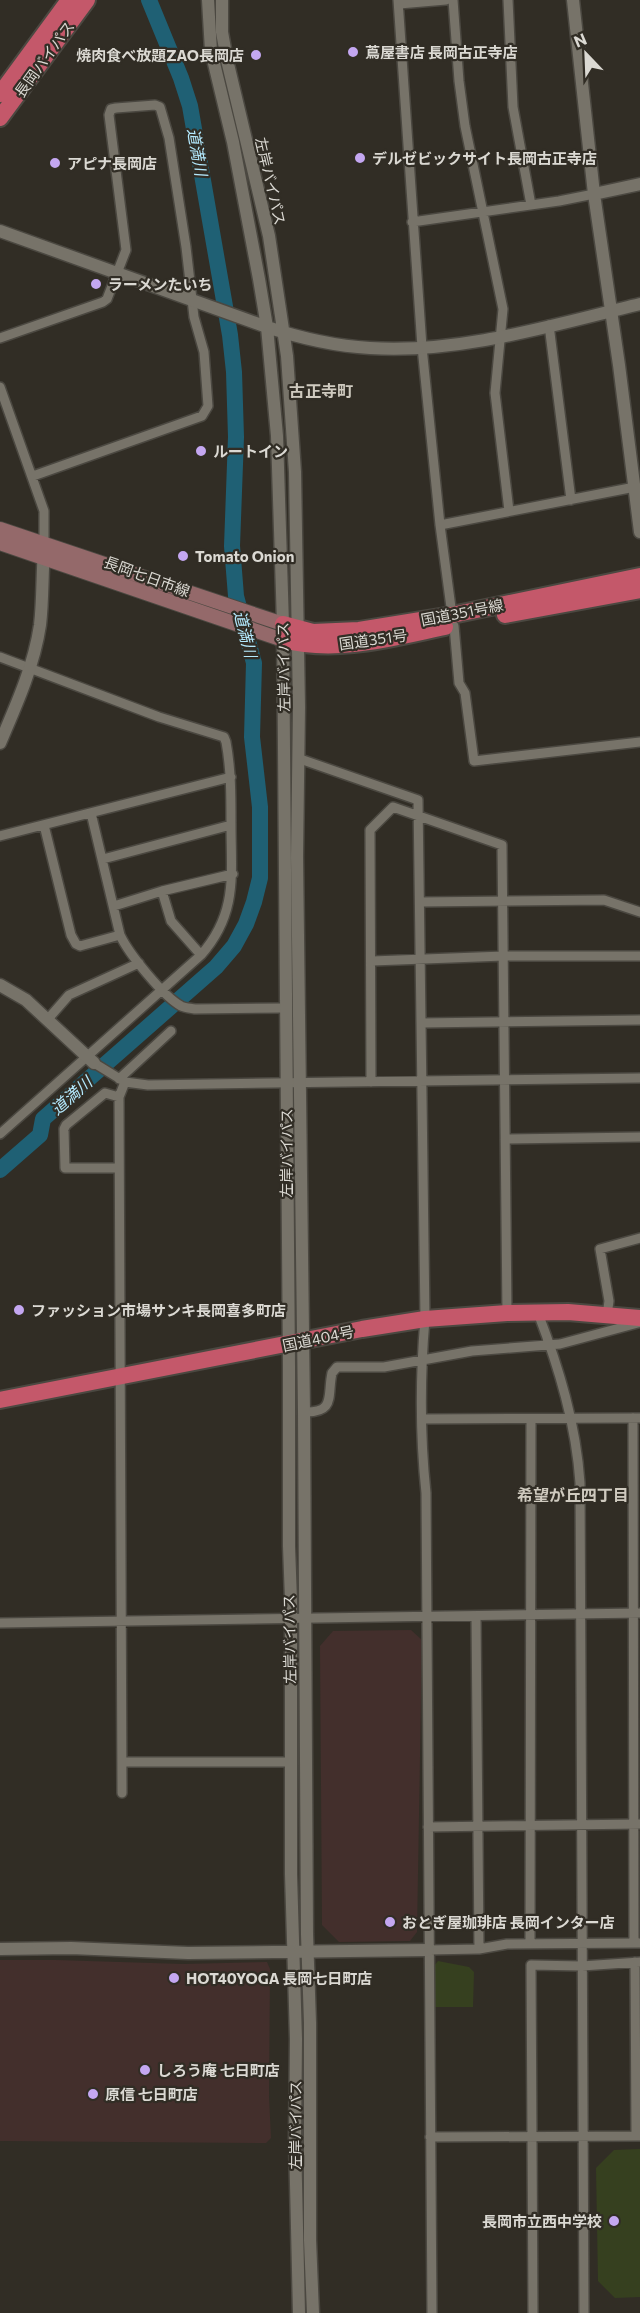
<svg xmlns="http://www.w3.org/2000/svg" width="640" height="2313" font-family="Commissioner,'Noto Sans JP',sans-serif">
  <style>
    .commercial { fill: #432f2c }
    .green { fill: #36401f }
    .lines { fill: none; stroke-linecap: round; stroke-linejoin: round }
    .river { stroke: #1f6074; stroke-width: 16 }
    .minor-casing { stroke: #4b4841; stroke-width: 12 }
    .tertiary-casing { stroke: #4b4841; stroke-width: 15 }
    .secondary-casing { stroke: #4b4841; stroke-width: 16 }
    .trunk-casing { stroke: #4b4841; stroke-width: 20 }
    .minor { stroke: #777369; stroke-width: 9 }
    .tertiary { stroke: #777369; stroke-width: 12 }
    .secondary { stroke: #94696a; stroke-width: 14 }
    .trunk { stroke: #c4586a; stroke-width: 16 }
    .poi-dot { fill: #c4a7f1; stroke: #312d25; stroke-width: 2 }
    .labels { text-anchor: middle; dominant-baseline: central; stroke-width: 4.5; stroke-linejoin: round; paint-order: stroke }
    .poi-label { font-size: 15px; font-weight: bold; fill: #dbd9d3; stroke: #312d25; text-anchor: start }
    .street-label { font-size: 15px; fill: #dbd9d3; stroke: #312d25 }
    .water-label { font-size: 16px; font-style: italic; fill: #b3e9fd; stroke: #312d25 }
    .neighbourhood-label { font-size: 16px; font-weight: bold; fill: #cfcabf; stroke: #312d25 }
  </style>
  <rect width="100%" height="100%" fill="#312d25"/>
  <path class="commercial" d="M411 1630 422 1640 417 1932 410 1941 339 1942 322 1925 320 1646 333 1631Z
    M0 1960H56L183 1964 267 1962 270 1969 269 2096 271 2138 266 2143 0 2141Z"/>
  <path class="green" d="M438 1961 469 1967 474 1972 473 2007H435L434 1966Z
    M640 2149V2297L615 2298 598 2281 596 2168 614 2150Z"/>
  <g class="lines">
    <path class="river" d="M0 1170 40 1135 43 1119 216 967 234 946 246 924 254 902 260 878V807L252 737 254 663 236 596 232 546 236 437 234 372 230 335 190 106 181 78 149 0"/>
    <defs>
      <path id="minor" d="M398 0 422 347 440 525 452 615
        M453 0 459 81 465 126 503 309 495 393 509 511
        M508 0 513 107 531 205
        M399 4 446 0
        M412 222 559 201 594 194
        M549 325 571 500
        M0 338 103 302 107 299 126 250 109 115 111 109 116 108 155 105 160 107 169 138 186 247 194 317 204 352 208 406 202 416 33 476
        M0 387 44 511V544
        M440 525 635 487
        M454 626 459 683 465 693 474 761 640 742
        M0 657 159 717 224 737 226 742C231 769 231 796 231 824 231 875 238 913 201 955L0 1134
        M303 760 418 800 425 1319C420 1377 420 1436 426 1493L432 2313
        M91 813 120 935
        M44 825 71 935 76 944 80 946 120 935C129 954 163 996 181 1006 185 1008 190 1008 195 1009L285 1008
        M0 836 231 777
        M103 859 231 825
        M162 891 171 921 201 955
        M420 902 604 900 640 912
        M114 906 162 891 233 874
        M372 961 504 956H640
        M48 1019 69 995 139 963
        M421 1023 640 1020
        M94 1063 125 1082 148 1085C312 1083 476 1079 640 1078
        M119 1079 171 1031
        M371 1082 370 830 393 807 502 845 507 1313
        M505 1139 640 1137
        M119 1168H65L64 1129 66 1125 105 1093 119 1097
        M538 1313C559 1368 576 1424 580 1483L584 2313
        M607 1315 609 1301 600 1249 640 1238
        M304 1412C336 1413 327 1396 332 1373L337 1367H384L472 1351 560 1344 638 1323
        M633 1418 634 1943
        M422 1419 640 1418
        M476 1616 479 1949
        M0 1623 640 1613
        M123 1762H291
        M122 1793 119 1097 125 1082
        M428 1827 640 1824
        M530 1943 531 1419
        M428 1950 479 1949 507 1944 639 1943
        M635 1962 636 2136
        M430 2137 640 2136
        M533 2313 531 1965 582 1966 640 1962"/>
      <path id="tertiary" d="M208 0 211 51 233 142 259 279 267 327 277 436 283 624 289 1366V1546L291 1600V1874L296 2039 295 2141 299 2313
        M222 0V32L227 60 269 236 287 356 295 472 299 707 297 857 304 1412 307 1934 310 2023V2240L313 2313
        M573 0 594 194 619 365 640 532
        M594 194 640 184
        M0 231 267 327C300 338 334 346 370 348 459 354 553 325 640 304
        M0 743C16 706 34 666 40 625 43 600 42 575 44 550
        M0 985 26 1000 94 1063
        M0 1949 71 1948 188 1953 428 1950"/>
      <path id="secondary" d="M0 529 283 624
        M0 543 283 640"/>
      <path id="trunk" d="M0 94 69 0
        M0 118 87 0
        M505 615 640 590
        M283 624 313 632 359 630 452 615 640 576
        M283 640C336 654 392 638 445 627
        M0 1400 362 1329 425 1319 507 1313 568 1312 640 1318"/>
    </defs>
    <use href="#minor" class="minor-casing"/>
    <use href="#tertiary" class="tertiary-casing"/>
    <use href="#secondary" class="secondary-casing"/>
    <use href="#trunk" class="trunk-casing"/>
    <use href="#minor" class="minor"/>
    <use href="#tertiary" class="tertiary"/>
    <use href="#secondary" class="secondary"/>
    <use href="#trunk" class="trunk"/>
  </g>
  <g class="poi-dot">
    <circle cx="353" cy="52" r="6"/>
    <circle cx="256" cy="55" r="6"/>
    <circle cx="360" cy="158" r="6"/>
    <circle cx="55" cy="163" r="6"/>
    <circle cx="96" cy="284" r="6"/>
    <circle cx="201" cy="451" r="6"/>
    <circle cx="183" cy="556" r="6"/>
    <circle cx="19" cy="1310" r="6"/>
    <circle cx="390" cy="1922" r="6"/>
    <circle cx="174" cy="1978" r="6"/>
    <circle cx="145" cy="2070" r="6"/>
    <circle cx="93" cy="2094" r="6"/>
    <circle cx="614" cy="2221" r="6"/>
  </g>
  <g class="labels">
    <g class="poi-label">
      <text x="365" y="52">蔦屋書店 長岡古正寺店</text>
      <text x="244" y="55" text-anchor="end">焼肉食べ放題ZAO長岡店</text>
      <text x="372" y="158">デルゼビックサイト長岡古正寺店</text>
      <text x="67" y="163">アピナ長岡店</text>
      <text x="108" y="284">ラーメンたいち</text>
      <text x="213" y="451">ルートイン</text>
      <text x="195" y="556">Tomato Onion</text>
      <text x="31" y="1310">ファッション市場サンキ長岡喜多町店</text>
      <text x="402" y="1922">おとぎ屋珈琲店 長岡インター店</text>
      <text x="186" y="1978">HOT40YOGA 長岡七日町店</text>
      <text x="157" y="2070">しろう庵 七日町店</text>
      <text x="105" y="2094">原信 七日町店</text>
      <text x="602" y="2221" text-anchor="end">長岡市立西中学校</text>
    </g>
    <g class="street-label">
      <text transform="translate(44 59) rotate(-54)">長岡バイパス</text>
      <text transform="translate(271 181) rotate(77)">左岸バイパス</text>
      <text transform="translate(147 576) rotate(20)">長岡七日市線</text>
      <text transform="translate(462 612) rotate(-11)">国道351号線</text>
      <text transform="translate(373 639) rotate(-8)">国道351号</text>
      <text transform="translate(283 667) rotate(-91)">左岸バイパス</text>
      <text transform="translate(286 1153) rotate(-90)">左岸バイパス</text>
      <text transform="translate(318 1338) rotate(-12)">国道404号</text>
      <text transform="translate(289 1639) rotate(-91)">左岸バイパス</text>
      <text transform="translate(295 2125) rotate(-90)">左岸バイパス</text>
    </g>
    <g class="water-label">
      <text transform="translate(198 152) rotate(80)">道満川</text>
      <text transform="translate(246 634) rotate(76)">道満川</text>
      <text transform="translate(71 1095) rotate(-41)">道満川</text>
    </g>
    <g class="neighbourhood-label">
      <text x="321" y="390">古正寺町</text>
      <text x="573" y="1494">希望が丘四丁目</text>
    </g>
  </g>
  <g transform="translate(586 54) rotate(337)" stroke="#312d25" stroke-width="4.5" paint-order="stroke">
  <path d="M0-4.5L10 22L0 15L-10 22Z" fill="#dbd9d3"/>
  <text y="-9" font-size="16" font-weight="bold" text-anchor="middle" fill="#dbd9d3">N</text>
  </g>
</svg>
